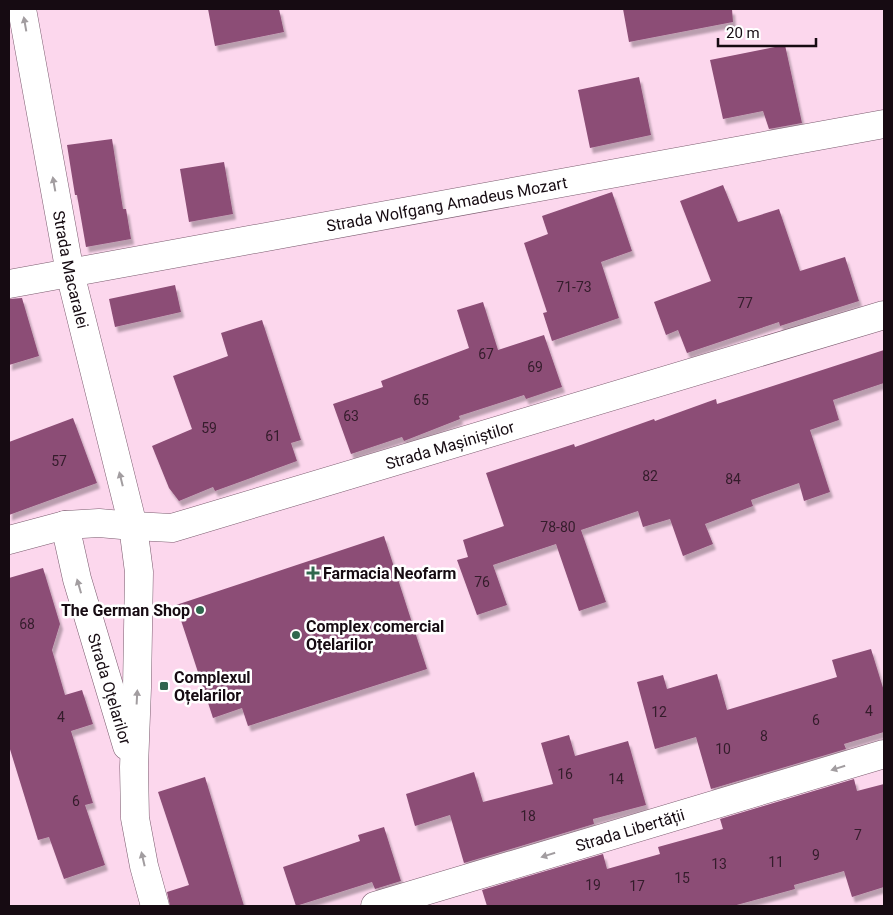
<svg xmlns="http://www.w3.org/2000/svg" width="893" height="915" font-family="Roboto,sans-serif">
  <style>
    .building { fill: #8c4d76; filter: url(#shadow) }
    .lines { fill: none; stroke-linecap: round; stroke-linejoin: round }
    .minor-casing { stroke: #7b5c6f; stroke-width: 29 }
    .tertiary-casing { stroke: #7b5c6f; stroke-width: 29 }
    .minor { stroke: #fff; stroke-width: 28 }
    .tertiary { stroke: #fff; stroke-width: 28 }
    .oneway { fill: #a29da0 }
    .poi-dot { fill: #30674e; stroke: #fff; stroke-width: 2 }
    .labels { text-anchor: middle; dominant-baseline: central; stroke-width: 5; stroke-linejoin: round; paint-order: stroke }
    .number-label { font-size: 14px; fill: #341c2b }
    .street-label { font-size: 16px; fill: #160b12; stroke: #fff }
    .poi-label { font-size: 16px; font-weight: bold; fill: #160b12; stroke: #fff; text-anchor: start }
  </style>
  <defs>
    <filter id="shadow"><feDropShadow dx="3" dy="5.5" stdDeviation="1" flood-color="#0004"/></filter>
  </defs>
  <rect width="100%" height="100%" fill="#fcd7ed"/>
  <path class="building" d="M208 9H279L284 32 215 46Z
    M623 9H732L733 22 629 42Z
    M785 45 802 123 769 129 763 111 723 119 710 60Z
    M639 77 651 135 590 148 578 90Z
    M112 139 123 209H126L131 239 86 247 77 195H75L67 145Z
    M224 162 233 214 189 222 180 169Z
    M723 185 738 222 779 209 800 271 845 257 859 301 780 326 779 322 687 353 678 330 666 335 654 302 711 281 680 201Z
    M612 192 632 251 601 262 619 318 552 341 543 313 547 312 524 243 548 234 542 216Z
    M175 285 181 312 115 327 109 299Z
    M22 298 39 356 9 365V299Z
    M483 302 498 350 544 335 562 387 526 399 524 395 459 416 460 419 404 441 402 437 351 454 333 404 383 387 381 381 469 348 457 310Z
    M262 320 301 440 291 443 297 461 215 491 213 487 179 501 169 488 152 446 192 429 173 376 228 356 221 333Z
    M884 350V383L833 400 839 420 810 430 830 492 804 501 799 483 751 500 753 506 705 524 713 544 683 556 670 519 643 527 638 511 581 530 606 602 579 611 556 544 493 565 507 605 477 615 457 560 468 557 463 540 504 526 486 473 574 444 575 447 654 419 655 421 716 399 717 404Z
    M73 418 97 483 9 515V442Z
    M384 536 427 669 248 726 242 708 213 718 176 605Z
    M43 568 60 624 52 650 65 695 82 690 93 724 71 731 93 803 85 805 105 865 64 879 49 837 38 840 9 746V578Z
    M871 649 884 691V732L844 744 846 749 711 789 696 737 655 749 637 682 663 675 667 689 717 674 727 710 837 677 832 660Z
    M569 735 575 756 628 741 646 805 593 819 594 824 464 863 450 815 415 826 406 794 474 772 483 802 553 784 541 743Z
    M205 777 244 906H170L167 892 189 885 158 792Z
    M854 779 857 791 884 784V887L852 897 844 871 794 885 795 889 733 906H487L482 890 603 854 607 869 660 854 658 847 723 829 720 819Z
    M384 827 401 881 375 889 372 882 296 906 283 867 360 841 358 835Z"/>
  <g class="lines">
    <defs>
      <g id="minor">
        <path id="s1" d="M9 284 884 124"/>
        <path id="s2" d="M133 526 172 528 884 315"/>
        <path id="s3" d="M375 906 884 754"/>
      </g>
      <g id="tertiary">
        <path id="s4" d="M22 9 70 273 133 526 139 572 137 688 134 767 135 818 144 866 155 906"/>
        <path id="s5" d="M65 525 77 579 127 746"/>
        <path d="M9 540 65 525 99 523 133 526"/>
      </g>
    </defs>
    <use href="#minor" class="minor-casing"/>
    <use href="#tertiary" class="tertiary-casing"/>
    <use href="#minor" class="minor"/>
    <use href="#tertiary" class="tertiary"/>
  </g>
  <defs><path id="oneway-solid" d="M-6-.8H1V-3.2L6.5 0L1 3.2V.8H-6Z" transform="scale(1.25)"/></defs>
  <g class="oneway">
    <use href="#oneway-solid" transform="translate(25 24) rotate(-100)"/>
    <use href="#oneway-solid" transform="translate(54 184) rotate(-100)"/>
    <use href="#oneway-solid" transform="translate(121 479) rotate(-104)"/>
    <use href="#oneway-solid" transform="translate(79 586) rotate(-106)"/>
    <use href="#oneway-solid" transform="translate(137 697) rotate(-87)"/>
    <use href="#oneway-solid" transform="translate(838 768) rotate(163)"/>
    <use href="#oneway-solid" transform="translate(548 855) rotate(163)"/>
    <use href="#oneway-solid" transform="translate(143 859) rotate(-103)"/>
  </g>
  <g class="poi-dot">
    <path d="M310.5 565.5h5v5h5v5h-5v5h-5v-5h-5v-5h5z"/>
    <circle cx="200" cy="610" r="5"/>
    <circle cx="296" cy="635" r="5"/>
    <rect x="159" y="681" width="10" height="10" rx="2.5"/>
  </g>
  <g class="labels">
    <g class="number-label">
      <text x="574" y="287">71-73</text>
      <text x="745" y="303">77</text>
      <text x="486" y="354">67</text>
      <text x="535" y="367">69</text>
      <text x="421" y="400">65</text>
      <text x="351" y="416">63</text>
      <text x="209" y="428">59</text>
      <text x="273" y="436">61</text>
      <text x="59" y="461">57</text>
      <text x="650" y="476">82</text>
      <text x="733" y="479">84</text>
      <text x="558" y="527">78-80</text>
      <text x="482" y="582">76</text>
      <text x="27" y="624">68</text>
      <text x="869" y="711">4</text>
      <text x="659" y="712">12</text>
      <text x="61" y="717">4</text>
      <text x="816" y="720">6</text>
      <text x="764" y="736">8</text>
      <text x="723" y="749">10</text>
      <text x="565" y="774">16</text>
      <text x="616" y="779">14</text>
      <text x="76" y="801">6</text>
      <text x="528" y="816">18</text>
      <text x="858" y="835">7</text>
      <text x="816" y="855">9</text>
      <text x="776" y="862">11</text>
      <text x="719" y="864">13</text>
      <text x="682" y="878">15</text>
      <text x="593" y="885">19</text>
      <text x="637" y="886">17</text>
    </g>
    <g class="street-label">
      <text stroke="none"><textPath href="#s1" startOffset="445">Strada Wolfgang Amadeus Mozart</textPath></text>
      <text stroke="none"><textPath href="#s4" startOffset="265">Strada Macaralei</textPath></text>
      <text stroke="none"><textPath href="#s2" startOffset="329">Strada Mașiniștilor</textPath></text>
      <text stroke="none"><textPath href="#s5" startOffset="170">Strada Oțelarilor</textPath></text>
      <text stroke="none"><textPath href="#s3" startOffset="266">Strada Libertății</textPath></text>
    </g>
    <g class="poi-label">
      <text x="323" y="573">Farmacia Neofarm</text>
      <text x="190" y="610" text-anchor="end">The German Shop</text>
      <text x="306" y="626">Complex comercial<tspan x="306" dy="18">Oțelarilor</tspan></text>
      <text x="174" y="677">Complexul<tspan x="174" dy="18">Oțelarilor</tspan></text>
    </g>
  </g>
  <rect width="893" height="915" fill="none" stroke="#160b12" stroke-width="20"/>
  <path d="M718 38v8h98v-8" fill="none" stroke="#160b12" stroke-width="2.5"/>
  <text x="726" y="38" font-size="15" fill="#160b12" stroke="#ffffff" stroke-width="4" paint-order="stroke">20 m</text>
</svg>
